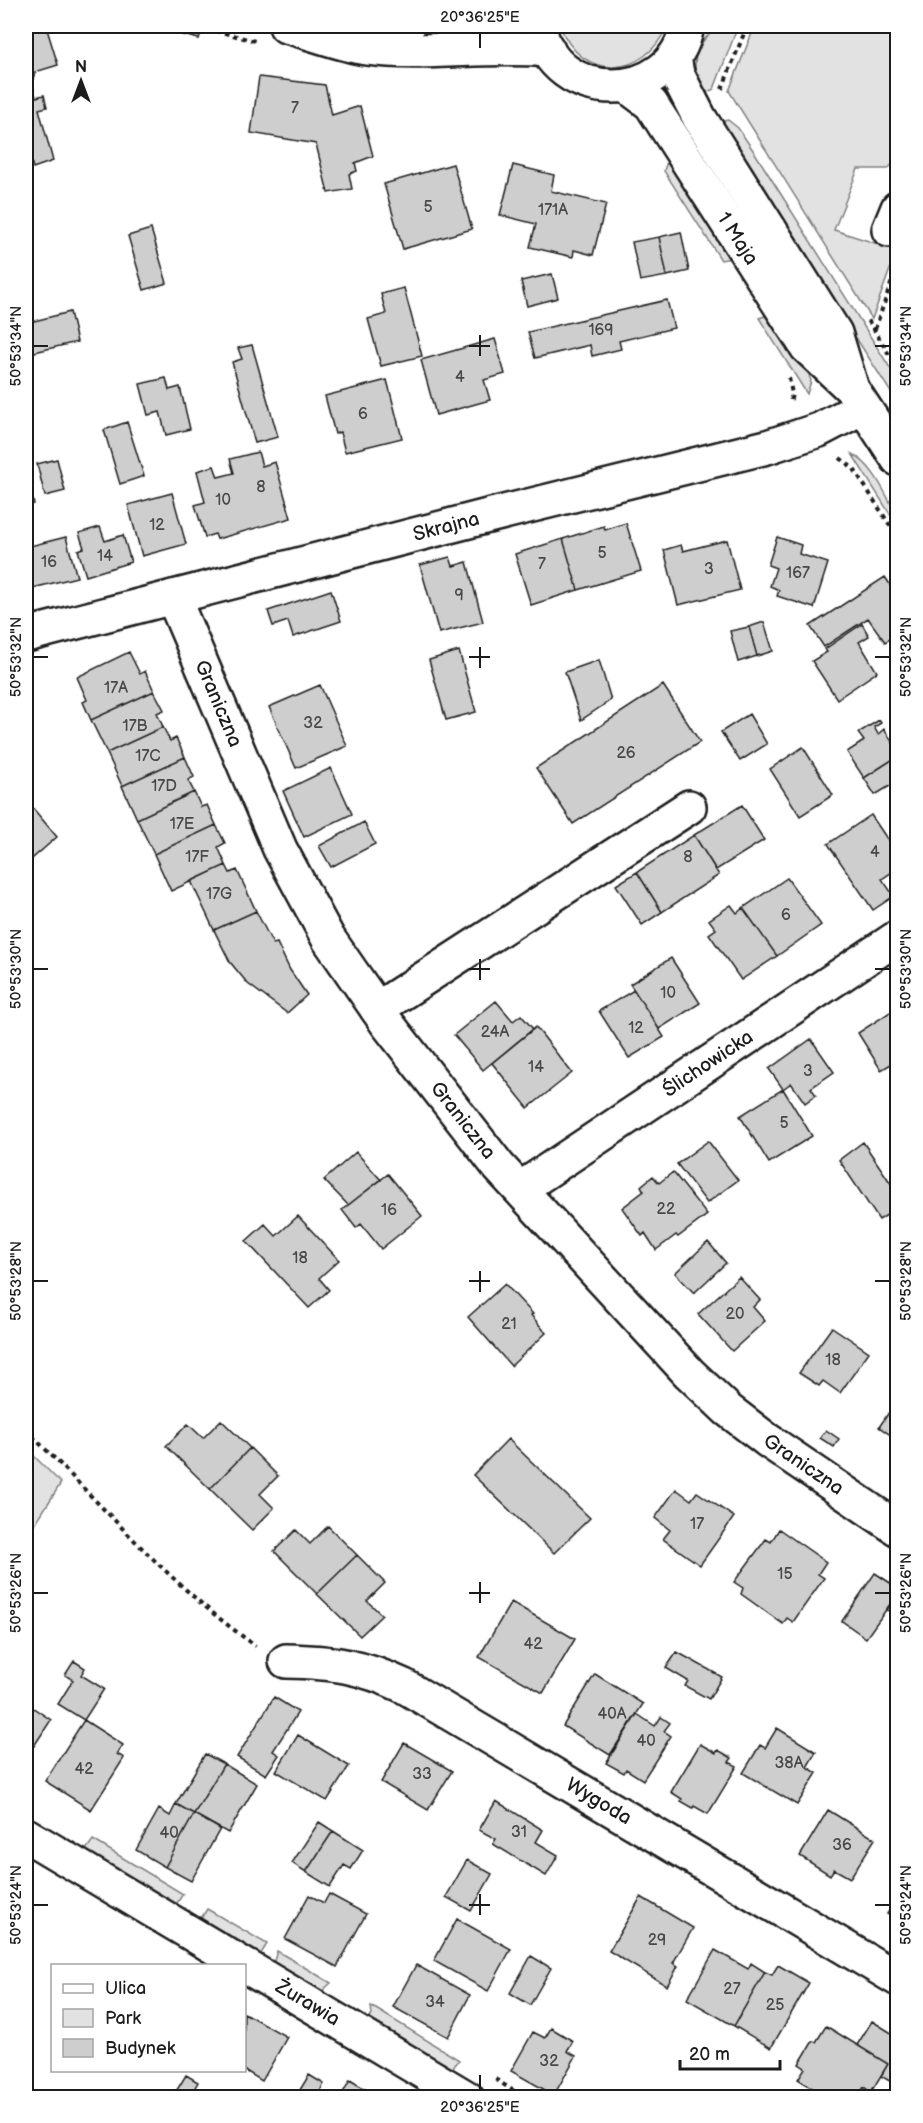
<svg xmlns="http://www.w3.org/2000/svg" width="923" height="2123" font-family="'Balsamiq Sans',sans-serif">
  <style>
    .green { fill: #e2e2e2; stroke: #7f7f7f; stroke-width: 1.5 }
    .building { fill: #cecece; stroke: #1c1c1c; stroke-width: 1.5 }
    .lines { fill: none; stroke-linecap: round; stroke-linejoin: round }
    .minor-casing { stroke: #1c1c1c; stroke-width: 38 }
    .path { stroke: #1c1c1c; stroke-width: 4; stroke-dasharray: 4.5 4.5; stroke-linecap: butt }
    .minor { stroke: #fff; stroke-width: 33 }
    .ticks { fill: none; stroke: #1c1c1c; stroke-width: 2 }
    .labels { text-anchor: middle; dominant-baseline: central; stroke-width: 4.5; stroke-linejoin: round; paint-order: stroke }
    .number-label { font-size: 16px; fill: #484848 }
    .street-label { font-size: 20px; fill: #1c1c1c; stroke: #fff }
    .neatline { fill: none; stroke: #1c1c1c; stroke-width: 2 }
    .ticks-label { font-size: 15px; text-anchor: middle; fill: #1c1c1c }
  </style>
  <rect width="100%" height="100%" fill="#fff"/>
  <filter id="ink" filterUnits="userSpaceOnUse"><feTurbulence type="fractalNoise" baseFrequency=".0167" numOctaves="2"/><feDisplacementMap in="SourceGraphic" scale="12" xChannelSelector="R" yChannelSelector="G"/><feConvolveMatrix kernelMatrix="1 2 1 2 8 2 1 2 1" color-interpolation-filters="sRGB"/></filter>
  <g filter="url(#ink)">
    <path class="green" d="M560 26H667C645 79 581 82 560 26Z
      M720 26H738L714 89 701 95C691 65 691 45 720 26Z
      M766 26H897V153L894 162 888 169H858L834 230 897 250 872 319 729 91 754 28Z
      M728 120 738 128 755 153 897 379V402L718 122Z
      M670 160 731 258 721 260 664 171 667 161Z
      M768 315 772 317 808 372 811 381 807 394 759 318Z
      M852 454C874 465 885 494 897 515V521L895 522Z
      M26 1448 61 1483 26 1538Z
      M93 1840 183 1894 175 1906 83 1854Z
      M207 1909 267 1944 259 1957 200 1922V1917H202Z
      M277 1951 331 1983 321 1992 273 1964Z
      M371 2007 376 2009 459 2060 452 2069 368 2021 372 2015Z"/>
    <path class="building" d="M39 26H46L58 65 35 72 32 84 36 97 44 95 47 107 39 109 53 161 33 168 26 141V29Z
      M173 26 201 32 199 39 171 32Z
      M259 77 325 85 332 115 360 106 373 156 355 163 357 171 349 174 352 189 328 193 316 144 251 133Z
      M453 164 472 229 403 249 384 184Z
      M513 165 554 175 551 191 606 204 593 255 574 250 573 257 530 247 536 224 500 215Z
      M151 229 167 283 144 290 128 236Z
      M681 232 689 271 667 276 659 237Z
      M659 237 667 276 640 281 632 242Z
      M552 274 558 298 527 306 521 281Z
      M404 288 422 356 381 366 368 319 386 314 381 294Z
      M667 300 674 328 619 341 621 349 592 356 590 345 535 358 528 332Z
      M70 312 77 342 26 354V323Z
      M495 339 505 374 484 380 490 400 436 415 421 360Z
      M252 345 278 437 255 443 232 362 242 359 238 348Z
      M166 378 169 390 180 387 190 429 166 435 160 412 148 415 140 384Z
      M387 380 402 438 345 452 340 432 335 434 325 396Z
      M127 422 144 476 120 484 104 430Z
      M258 452 262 466 275 462 291 518 217 539 215 534 205 537 195 505 205 502 197 471 214 466 218 477 234 473 230 459Z
      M57 459 65 491 45 496 37 464Z
      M26 476 34 504 26 506Z
      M172 493 186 544 142 556 128 505Z
      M626 523 641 571 578 590 563 539 604 526 605 530Z
      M100 527 105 541 123 535 131 562 86 576 78 550 84 548 79 533Z
      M66 537 77 577 29 589 26 576V547Z
      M777 537 801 545 799 554 828 563 814 608 777 596 779 590 770 586 776 568 768 565Z
      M563 539 578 590 531 605 515 554Z
      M727 540 740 590 678 605 664 550 681 545 683 551Z
      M450 557 453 566 467 562 483 622 439 633 420 565Z
      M885 577 898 596V634L885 642 868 618 824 647 810 626Z
      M331 590 341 621 293 637 288 621 273 626 268 611Z
      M764 622 773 651 757 656 749 627Z
      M862 624 869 636 859 642 877 672 837 699 812 661 827 652 825 649Z
      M749 627 757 656 738 662 730 631Z
      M459 651 476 712 446 720 429 660Z
      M129 652 140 674 145 671 154 691 91 720 83 702 87 700 77 677Z
      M599 660 611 700 581 720 565 672Z
      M320 685 347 746 296 768 269 707Z
      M663 685 700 742 573 824 536 768Z
      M154 691 164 710 157 713 163 727 107 753 91 720Z
      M749 714 767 744 740 761 721 732Z
      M879 720 881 723 874 727 878 734 884 729 898 751V756L864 778 847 752 864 741 858 733Z
      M163 727 170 741 176 738 185 757 122 786 107 753Z
      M803 747 833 795 800 816 770 769Z
      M898 756V781L875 795 864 778Z
      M185 757 194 777 188 780 194 792 137 819 122 786Z
      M331 768 352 814 304 837 283 791Z
      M194 792 201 807 207 805 216 825 154 854 137 819Z
      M742 805 764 840 716 870 694 835Z
      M31 806 57 837 26 864V811Z
      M871 815 898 855V868L882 879 894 896 873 910 828 844Z
      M364 822 375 844 331 867 319 846Z
      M216 825 225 843 218 847 226 865 171 891 154 854Z
      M694 835 719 875 662 912 637 872Z
      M226 865 230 873 237 870 256 911 214 930 191 881Z
      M637 872 662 912 642 925 616 885Z
      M787 878 821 925 777 956 743 908Z
      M731 905 737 913 743 908 777 956 741 980 709 934 716 929 709 920Z
      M256 911 273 944 277 943 290 970 307 995 287 1013 248 984 230 962 214 930Z
      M671 958 700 1003 659 1029 630 984Z
      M634 990 664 1037 629 1058 599 1011Z
      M496 1001 513 1021 521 1015 533 1029 483 1070 454 1035Z
      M898 1007V1060L881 1070 858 1033Z
      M536 1027 572 1073 528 1108 492 1063Z
      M811 1039 834 1072 811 1088 816 1095 805 1103 791 1083 783 1089 769 1069Z
      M783 1089 812 1136 769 1163 740 1116Z
      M708 1141 738 1180 707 1203 677 1164Z
      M863 1142 898 1194V1208L879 1220 839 1160Z
      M356 1152 381 1180 348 1205 324 1180Z
      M673 1172 707 1215 678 1237 676 1235 656 1250 645 1233 642 1236 622 1208 644 1191 641 1186 653 1176 659 1183Z
      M388 1174 422 1216 381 1249 361 1224 356 1228 342 1210Z
      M298 1216 339 1260 319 1278 329 1290 309 1308 246 1241 265 1224 276 1236Z
      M708 1242 726 1263 694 1293 675 1273Z
      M739 1277 760 1300 753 1307 765 1321 732 1351 698 1314Z
      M505 1284 533 1314 531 1315 546 1333 511 1366 468 1317Z
      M832 1327 869 1352 840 1393 823 1381 819 1386 799 1373Z
      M898 1399V1440L879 1427Z
      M221 1420 250 1448 210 1489 166 1446 188 1424 203 1438Z
      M826 1430 839 1439 834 1447 820 1438Z
      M508 1439 590 1518 554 1553 473 1475Z
      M250 1448 278 1476 260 1494 274 1508 252 1530 210 1489Z
      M676 1489 691 1500 697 1492 734 1517 700 1565 663 1539 670 1530 655 1518Z
      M328 1526 357 1555 317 1594 274 1551 296 1530 310 1544Z
      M779 1529 826 1562 818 1574 824 1578 793 1622 787 1618 783 1624 741 1594 743 1588 734 1582 766 1539 771 1542Z
      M357 1555 385 1583 367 1601 382 1615 360 1636 317 1594Z
      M875 1573 898 1588V1593L866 1638 842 1621Z
      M898 1594V1617L887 1610Z
      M511 1602 575 1639 543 1693 479 1657Z
      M677 1652 722 1677 709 1699 685 1686 688 1681 666 1668Z
      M74 1661 85 1668 81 1675 104 1689 84 1720 58 1704 73 1680 65 1675Z
      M595 1674 643 1704 610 1755 563 1726Z
      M274 1697 298 1712 273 1751 279 1755 266 1775 237 1757Z
      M26 1703 51 1720 34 1746 28 1743 26 1746Z
      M637 1714 655 1726 661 1717 670 1723 664 1731 671 1736 643 1780 626 1769 624 1773 606 1763Z
      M84 1720 123 1745 117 1754 124 1758 91 1810 45 1781Z
      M777 1728 816 1752 807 1767 817 1773 797 1805 743 1773 760 1745 765 1748Z
      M298 1735 349 1766 327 1801 276 1771Z
      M404 1743 452 1771 428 1810 381 1782Z
      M700 1744 716 1753 718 1750 732 1758 729 1762 737 1766 708 1814 694 1806 693 1808 681 1801 682 1799 671 1792Z
      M205 1754 224 1764 194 1814 176 1804Z
      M224 1764 257 1784 228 1833 194 1814Z
      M496 1801 543 1830 536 1842 558 1855 546 1876 493 1844 496 1839 479 1830Z
      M176 1804 194 1814 165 1867 136 1850 159 1809 170 1816Z
      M828 1810 875 1839 850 1878 834 1869 830 1875 800 1856Z
      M194 1814 220 1829 191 1881 165 1867Z
      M319 1822 333 1831 306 1872 292 1863Z
      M333 1831 363 1850 351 1869 344 1865 330 1887 306 1872Z
      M467 1860 492 1874 471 1911 446 1897Z
      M329 1894 366 1914 337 1967 285 1939 309 1895 324 1903Z
      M898 1896V1920L887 1914Z
      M641 1897 693 1928 673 1963 678 1966 667 1986 609 1951Z
      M457 1919 511 1949 488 1991 434 1961Z
      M715 1950 748 1969 751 1963 765 1972 734 2026 687 1999Z
      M531 1956 551 1968 530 2005 510 1993Z
      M416 1965 470 1995 448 2037 393 2007Z
      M778 1965 809 1983 771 2048 734 2026 765 1972 772 1975Z
      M244 2013 287 2037 262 2081 244 2070Z
      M872 2021 898 2037V2086L881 2076 888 2064 857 2045Z
      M826 2026 888 2064 871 2092 864 2087 857 2098H828L798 2079 805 2068 799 2064 813 2041 816 2042Z
      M551 2028 573 2041 567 2051 576 2056 554 2095 511 2071 533 2032 545 2038Z
      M186 2075 198 2082 189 2098H172Z
      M309 2075 324 2084 316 2098H295Z
      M350 2080 380 2098H340Z"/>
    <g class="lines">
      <defs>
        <g id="minor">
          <path d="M286 26C310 32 343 45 366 48 427 56 488 44 548 50"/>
          <path d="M373 26H408"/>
          <path d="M539 26C552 106 673 106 687 26"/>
          <path d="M674 57 677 74 699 117 835 333 852 389 898 459"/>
          <path id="s1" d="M627 86 651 104 807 347 851 388"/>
          <path d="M889 230 898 208"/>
          <path id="s2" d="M173 597 280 849 328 938 386 1022 499 1167 689 1373 728 1410 767 1440 898 1529"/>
          <path id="s3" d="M26 635 488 516 767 447 819 430 863 407"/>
          <path d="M377 1009 689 807"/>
          <path id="s4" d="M520 1189 898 937"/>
          <path id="s5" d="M286 1661C333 1662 361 1666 404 1686L898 1979"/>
          <path id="s6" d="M26 1835 467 2098"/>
        </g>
      </defs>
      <use href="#minor" class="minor-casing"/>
      <path class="path" d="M198 26 255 41
        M722 89 747 26
        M868 320 898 369
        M875 329 898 264
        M789 378 792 394 790 403
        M840 458 854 469 898 538
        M26 1430C101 1503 170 1586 256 1646
        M495 2079 525 2098"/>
      <use href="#minor" class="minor"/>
    </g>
  </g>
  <path class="ticks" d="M480 33V48M480 335V356M33 346H48M469 346H490M875 346H890M480 647V668M33 657H48M469 657H490M875 657H890M480 959V980M33 969H48M469 969H490M875 969H890M480 1271V1292M33 1281H48M469 1281H490M875 1281H890M480 1582V1603M33 1593H48M469 1593H490M875 1593H890M480 1894V1915M33 1905H48M469 1905H490M875 1905H890M480 2075V2090"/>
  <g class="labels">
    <g class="number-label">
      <text x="295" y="108">7</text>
      <text x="428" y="207">5</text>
      <text x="553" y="210">171A</text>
      <text x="601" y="330">169</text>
      <text x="460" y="377">4</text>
      <text x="363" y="414">6</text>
      <text x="261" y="487">8</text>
      <text x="223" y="500">10</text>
      <text x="157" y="525">12</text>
      <text x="602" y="553">5</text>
      <text x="105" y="556">14</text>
      <text x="49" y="562">16</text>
      <text x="542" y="564">7</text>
      <text x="709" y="569">3</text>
      <text x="798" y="573">167</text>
      <text x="459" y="595">9</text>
      <text x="116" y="688">17A</text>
      <text x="313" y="723">32</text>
      <text x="135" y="726">17B</text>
      <text x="626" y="753">26</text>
      <text x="148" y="756">17C</text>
      <text x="164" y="786">17D</text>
      <text x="182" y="824">17E</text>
      <text x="875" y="852">4</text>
      <text x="197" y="857">17F</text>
      <text x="688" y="857">8</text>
      <text x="219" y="894">17G</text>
      <text x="786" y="915">6</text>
      <text x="668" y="993">10</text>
      <text x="636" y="1028">12</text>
      <text x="495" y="1032">24A</text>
      <text x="536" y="1067">14</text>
      <text x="808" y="1071">3</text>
      <text x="784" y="1123">5</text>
      <text x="666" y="1209">22</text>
      <text x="389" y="1210">16</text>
      <text x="300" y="1258">18</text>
      <text x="735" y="1314">20</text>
      <text x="509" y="1324">21</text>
      <text x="833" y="1360">18</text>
      <text x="697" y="1524">17</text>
      <text x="785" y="1574">15</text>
      <text x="533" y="1644">42</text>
      <text x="612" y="1714">40A</text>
      <text x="646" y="1741">40</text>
      <text x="789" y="1763">38A</text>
      <text x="84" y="1769">42</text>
      <text x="422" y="1774">33</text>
      <text x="519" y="1832">31</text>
      <text x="169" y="1833">40</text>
      <text x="842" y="1845">36</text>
      <text x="657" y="1940">29</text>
      <text x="732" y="1989">27</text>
      <text x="435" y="2002">34</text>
      <text x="775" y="2005">25</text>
      <text x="549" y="2061">32</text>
    </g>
    <g class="street-label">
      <text stroke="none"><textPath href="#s1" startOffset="190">1 Maja</textPath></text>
      <text stroke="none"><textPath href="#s3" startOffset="434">Skrajna</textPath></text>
      <text stroke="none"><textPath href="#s2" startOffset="116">Graniczna</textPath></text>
      <text stroke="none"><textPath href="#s4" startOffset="226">Ślichowicka</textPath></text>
      <text stroke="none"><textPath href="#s2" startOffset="602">Graniczna</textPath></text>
      <text stroke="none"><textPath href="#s2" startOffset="1088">Graniczna</textPath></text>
      <text stroke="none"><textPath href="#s5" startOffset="348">Wygoda</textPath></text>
      <text stroke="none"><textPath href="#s6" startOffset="328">Żurawia</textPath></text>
    </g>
  </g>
  <rect width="923" height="2123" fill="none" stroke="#fff" stroke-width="66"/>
  <rect x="51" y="1964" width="195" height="108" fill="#ffffff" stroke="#a4a4a4" stroke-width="1.5"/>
  <rect x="63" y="1984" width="30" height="9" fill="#ffffff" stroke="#a4a4a4" stroke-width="1.5"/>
  <text x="105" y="1994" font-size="18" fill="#1c1c1c">Ulica</text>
  <rect x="63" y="2009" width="30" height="18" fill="#e2e2e2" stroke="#a4a4a4" stroke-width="1.5"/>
  <text x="105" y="2024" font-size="18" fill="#1c1c1c">Park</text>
  <rect x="63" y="2039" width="30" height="18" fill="#cecece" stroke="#a4a4a4" stroke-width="1.5"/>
  <text x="105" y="2054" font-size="18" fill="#1c1c1c">Budynek</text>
  <g transform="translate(81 81)" stroke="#ffffff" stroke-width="4.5" paint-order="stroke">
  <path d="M0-4.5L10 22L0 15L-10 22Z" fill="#1c1c1c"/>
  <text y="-9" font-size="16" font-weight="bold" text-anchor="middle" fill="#1c1c1c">N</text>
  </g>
  <path d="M680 2060v9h100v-9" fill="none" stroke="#1c1c1c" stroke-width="3"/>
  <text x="689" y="2060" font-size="18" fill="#1c1c1c" stroke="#ffffff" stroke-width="4.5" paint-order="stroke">20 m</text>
  <rect x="33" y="33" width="857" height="2057" class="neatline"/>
  <g class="ticks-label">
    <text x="480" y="22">20°36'25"E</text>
    <text transform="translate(16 346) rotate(-90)" y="5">50°53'34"N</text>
    <text transform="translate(906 346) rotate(-90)" y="5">50°53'34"N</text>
    <text transform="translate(16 657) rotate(-90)" y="5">50°53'32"N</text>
    <text transform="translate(906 657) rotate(-90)" y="5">50°53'32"N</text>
    <text transform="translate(16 969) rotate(-90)" y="5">50°53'30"N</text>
    <text transform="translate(906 969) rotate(-90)" y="5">50°53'30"N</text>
    <text transform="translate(16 1281) rotate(-90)" y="5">50°53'28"N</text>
    <text transform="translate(906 1281) rotate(-90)" y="5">50°53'28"N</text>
    <text transform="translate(16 1593) rotate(-90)" y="5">50°53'26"N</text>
    <text transform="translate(906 1593) rotate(-90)" y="5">50°53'26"N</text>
    <text transform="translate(16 1905) rotate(-90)" y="5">50°53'24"N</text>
    <text transform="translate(906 1905) rotate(-90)" y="5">50°53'24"N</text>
    <text x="480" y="2112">20°36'25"E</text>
  </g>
</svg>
